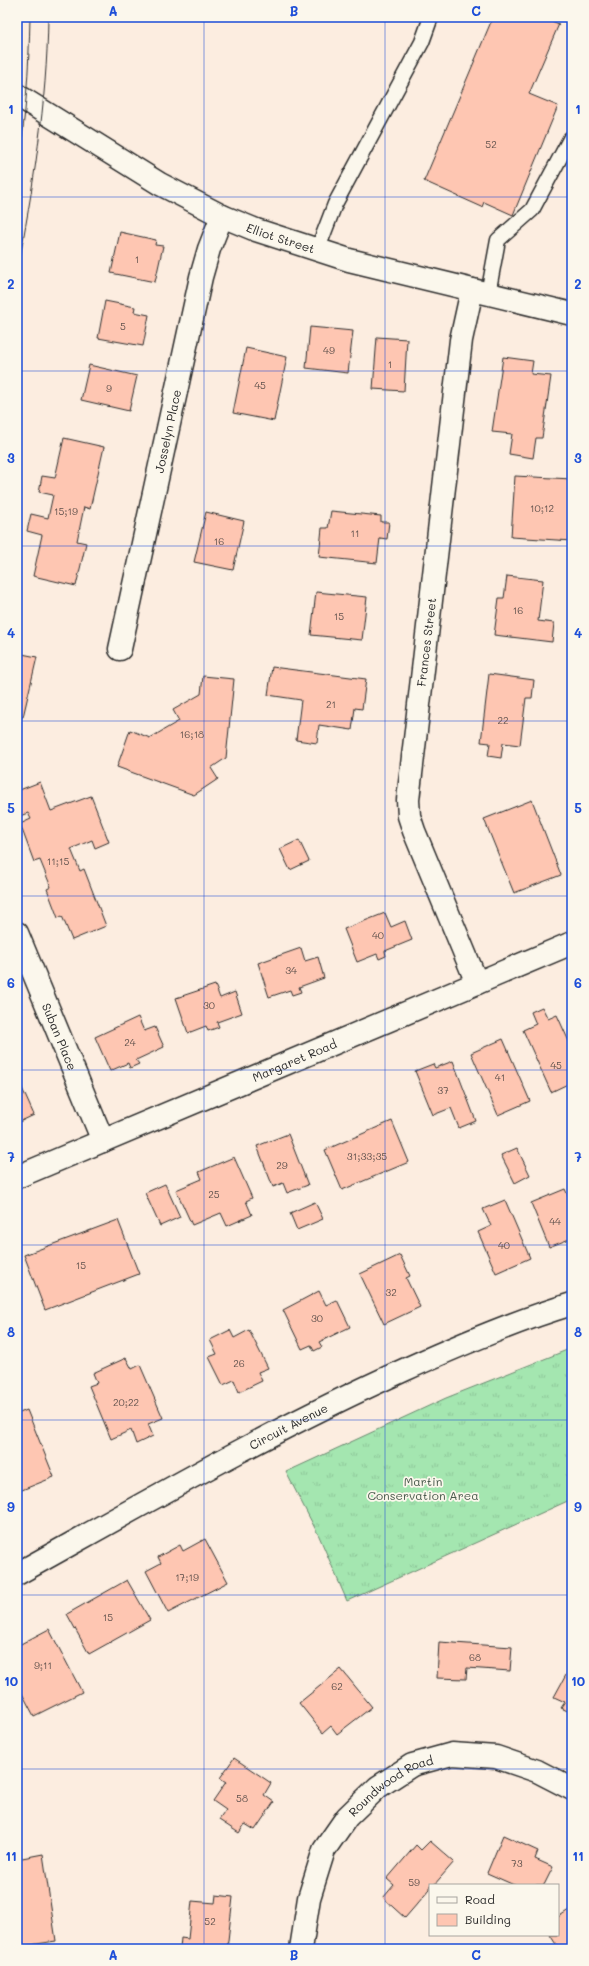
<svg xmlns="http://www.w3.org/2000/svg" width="589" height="1966" font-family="Mali,sans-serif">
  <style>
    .grass { fill: url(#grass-tufts); stroke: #68886e }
    .building { fill: #fec6b2; stroke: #2b2b2b }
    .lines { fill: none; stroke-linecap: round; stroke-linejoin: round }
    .service-casing { stroke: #2b2b2b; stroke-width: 17 }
    .minor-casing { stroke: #2b2b2b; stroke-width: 25 }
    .tertiary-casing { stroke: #2b2b2b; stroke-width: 25 }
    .service { stroke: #fbf7ec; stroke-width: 14 }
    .minor { stroke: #fbf7ec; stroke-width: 22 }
    .tertiary { stroke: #fbf7ec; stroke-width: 22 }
    .tram { stroke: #2b2b2b; stroke-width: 1 }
    .grid { fill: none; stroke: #1d4ed8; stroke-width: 1; stroke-opacity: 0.55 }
    .labels { text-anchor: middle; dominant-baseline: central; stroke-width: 3.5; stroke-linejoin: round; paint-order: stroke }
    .number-label { font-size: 10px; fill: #60524d }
    .street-label { font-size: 12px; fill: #2b2b2b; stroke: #fbf7ec }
    .park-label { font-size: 12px; fill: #495a4c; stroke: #fbf7ec }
    .neatline { fill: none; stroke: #1d4ed8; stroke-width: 1.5 }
    .grid-label { font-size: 13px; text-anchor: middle; font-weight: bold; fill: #1d4ed8 }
  </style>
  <defs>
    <pattern id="grass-tufts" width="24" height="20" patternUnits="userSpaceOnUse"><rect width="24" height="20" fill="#a4e6b0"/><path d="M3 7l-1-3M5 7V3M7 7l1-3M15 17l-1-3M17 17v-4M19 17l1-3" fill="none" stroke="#8dc598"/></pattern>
  </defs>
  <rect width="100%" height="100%" fill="#fcede0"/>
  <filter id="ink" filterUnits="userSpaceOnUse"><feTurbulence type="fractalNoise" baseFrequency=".025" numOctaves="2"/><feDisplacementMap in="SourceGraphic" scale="8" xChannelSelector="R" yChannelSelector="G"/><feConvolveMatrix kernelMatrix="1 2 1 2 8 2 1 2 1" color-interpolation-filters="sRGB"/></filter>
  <g filter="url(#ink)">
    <path class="grass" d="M572 1348V1499L347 1601 319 1536 286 1472 446 1398Z"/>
    <path class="building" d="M493 17H542L559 24 529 94 558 106 513 215 484 202 482 207 424 181Z
      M120 232 156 240 155 245 163 246 155 282 111 273Z
      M105 301 135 307 134 312 149 315 143 346 98 338Z
      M310 327 353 331 348 373 306 368Z
      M377 337 407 339 404 391 373 389Z
      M246 348 287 357 274 421 233 413Z
      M503 357 533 361 531 374 551 376 542 438H536L533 458 509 454 512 434 492 432Z
      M89 365 137 376 129 411 81 400Z
      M64 438 104 447 90 509 84 507 77 541 86 543 76 586 33 576 42 535 27 531 31 514 48 518 53 495 39 492 42 476 55 478Z
      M515 476 572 479V541L511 537Z
      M331 511 381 516V522H389L387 539 380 538 377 563 319 557 322 528H328Z
      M206 512 244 521 233 570 194 562Z
      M507 576 543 580 538 621 554 623 552 642 494 635 499 598H504Z
      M316 592 367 597 362 640 311 635Z
      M17 653 37 657 23 717 17 716Z
      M272 667 366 679 362 709 355 708 352 730 319 725 317 743 296 740 301 700 268 695Z
      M489 674 534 680 532 698H526L520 745 503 743 501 758 488 756 490 743 481 742Z
      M203 676 234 679 226 758 211 768 218 779 194 795 117 767 130 730 150 738 179 721 173 710 201 694Z
      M40 782 51 811 91 796 109 842 95 848 92 840 71 849 80 871 84 869 106 926 72 940 62 916 58 918 47 889 51 887 40 860 34 862 20 824 31 819 28 813 17 817V791Z
      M532 800 561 875 514 893 484 819Z
      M299 840 309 861 290 870 280 849Z
      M385 913 391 927 405 921 412 940 385 951 386 956 379 959 377 954 357 962 344 929Z
      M301 948 305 961 318 957 324 978 299 987 301 992 292 995 290 990 269 997 258 963Z
      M215 985 220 998 235 992 242 1013 217 1022 219 1027 208 1031 206 1026 188 1033 176 998Z
      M542 1007 548 1019 557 1015 572 1048V1082L551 1092 523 1030 536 1024 531 1012Z
      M138 1017 144 1031 155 1027 164 1047 136 1060 139 1064 130 1068 128 1063 110 1071 95 1037Z
      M503 1039 530 1101 498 1115 471 1053Z
      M453 1061 476 1121 459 1128 451 1108 433 1115 415 1071 433 1064 435 1068Z
      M17 1077 34 1115 17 1123Z
      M392 1121 409 1162 342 1190 325 1150Z
      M288 1134 308 1185 287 1193 283 1183 273 1187 257 1146Z
      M517 1148 530 1175 515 1183 501 1155Z
      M234 1157 252 1198 246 1201 252 1215 227 1226 221 1213 192 1225 176 1190 202 1179 199 1172Z
      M165 1184 180 1217 160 1226 145 1193Z
      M565 1189 572 1204V1238L549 1247 531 1203Z
      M505 1200 530 1258 496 1273 478 1232 491 1226 483 1209Z
      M315 1202 323 1219 297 1230 290 1213Z
      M118 1220 139 1274 45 1310 24 1255Z
      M400 1255 410 1276 406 1278 420 1307 384 1324 360 1274Z
      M319 1291 326 1305 337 1300 350 1327 319 1342 322 1347 314 1351 311 1345 302 1349 283 1310Z
      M230 1330 234 1338 249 1330 268 1368 258 1372 262 1381 239 1392 234 1380 223 1385 209 1357 217 1354 210 1340Z
      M126 1358 132 1369 140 1365 163 1418 148 1424 153 1436 136 1444 131 1430 111 1439 89 1386 97 1383 93 1373Z
      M27 1410 54 1477 17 1492V1414Z
      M205 1539 228 1582 168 1613 146 1571 161 1563 158 1557 180 1545 183 1551Z
      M127 1580 150 1620 89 1654 67 1614Z
      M49 1629 82 1692 34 1716 17 1684V1646Z
      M439 1642 512 1647 510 1671 467 1668 466 1679 437 1678Z
      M572 1664V1713L561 1708 565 1702 554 1697Z
      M341 1669 372 1707 337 1734 331 1726 323 1733 299 1703Z
      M234 1758 271 1783 264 1795 274 1802 255 1830 245 1824 239 1833 219 1820 226 1810 213 1801 226 1782 220 1778Z
      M503 1835 538 1851 535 1859 553 1867 544 1885H514L487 1873Z
      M430 1841 454 1862 434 1885H430V1889L405 1918 383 1898 394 1885 387 1879 416 1845 421 1850Z
      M43 1854 56 1941 17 1947V1859Z
      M216 1895 233 1897 227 1949 200 1946 199 1949H180L181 1938 188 1939 192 1901 215 1903Z
      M572 1908V1949H559L550 1935H558V1917Z"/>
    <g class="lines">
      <defs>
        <path id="service" d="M317 251 335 204 422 42 431 17
          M488 294 498 240 532 210 570 139H572"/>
        <g id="minor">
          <path d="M472 290 461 340 408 800 409 816 414 831 477 983"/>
          <path id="s1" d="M120 649 201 277 209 249 222 216"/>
          <path id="s2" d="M17 933 103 1141"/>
          <path id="s3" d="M17 1177 572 943"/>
          <path id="s4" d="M17 1574C145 1503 271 1430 404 1370 459 1345 515 1321 572 1304"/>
          <path id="s5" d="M301 1949 309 1898 324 1850 347 1817 378 1787 412 1765 452 1754 496 1757 537 1771 572 1789"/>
        </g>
        <g id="tertiary">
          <path id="s6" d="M17 95 160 184 222 216 256 230 349 260 572 314"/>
        </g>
      </defs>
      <use href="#service" class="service-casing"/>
      <use href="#minor" class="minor-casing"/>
      <use href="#tertiary" class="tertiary-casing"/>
      <use href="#service" class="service"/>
      <use href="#minor" class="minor"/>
      <use href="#tertiary" class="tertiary"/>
      <path class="tram" d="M17 169C26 119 29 68 30 17
        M17 273C33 188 47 104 48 17"/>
    </g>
  </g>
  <path class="grid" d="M204 17V1949M385 17V1949M17 197H572M17 371H572M17 546H572M17 721H572M17 896H572M17 1070H572M17 1245H572M17 1420H572M17 1595H572M17 1769H572"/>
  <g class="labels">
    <g class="number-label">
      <text x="491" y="144">52</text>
      <text x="137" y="259">1</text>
      <text x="123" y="326">5</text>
      <text x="329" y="350">49</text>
      <text x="390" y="364">1</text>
      <text x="260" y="385">45</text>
      <text x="109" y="388">9</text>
      <text x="542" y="508">10;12</text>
      <text x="66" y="511">15;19</text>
      <text x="355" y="533">11</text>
      <text x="219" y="541">16</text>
      <text x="518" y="610">16</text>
      <text x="339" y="616">15</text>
      <text x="331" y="704">21</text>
      <text x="503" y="720">22</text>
      <text x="192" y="734">16;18</text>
      <text x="58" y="861">11;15</text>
      <text x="378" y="935">40</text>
      <text x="291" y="970">34</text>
      <text x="209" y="1005">30</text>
      <text x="130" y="1042">24</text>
      <text x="556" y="1065">45</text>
      <text x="500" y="1077">41</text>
      <text x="443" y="1090">37</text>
      <text x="367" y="1156">31;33;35</text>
      <text x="282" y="1165">29</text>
      <text x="214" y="1194">25</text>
      <text x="555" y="1221">44</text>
      <text x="504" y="1245">40</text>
      <text x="81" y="1265">15</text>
      <text x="391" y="1292">32</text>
      <text x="317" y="1318">30</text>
      <text x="239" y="1363">26</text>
      <text x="126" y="1402">20;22</text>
      <text x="187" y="1577">17;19</text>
      <text x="108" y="1617">15</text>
      <text x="475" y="1657">68</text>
      <text x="43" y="1665">9;11</text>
      <text x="337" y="1686">62</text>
      <text x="242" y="1798">58</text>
      <text x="517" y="1863">73</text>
      <text x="414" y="1882">59</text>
      <text x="210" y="1921">52</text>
    </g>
    <g class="street-label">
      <text stroke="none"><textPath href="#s6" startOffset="301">Elliot Street</textPath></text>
      <text stroke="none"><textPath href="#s1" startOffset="223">Josselyn Place</textPath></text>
      <text transform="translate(426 642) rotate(-83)">Frances Street</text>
      <text stroke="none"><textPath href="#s2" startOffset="112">Suban Place</textPath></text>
      <text stroke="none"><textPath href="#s3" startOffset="301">Margaret Road</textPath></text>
      <text stroke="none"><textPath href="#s4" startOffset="309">Circuit Avenue</textPath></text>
      <text stroke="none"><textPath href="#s5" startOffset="197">Roundwood Road</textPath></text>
    </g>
    <g class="park-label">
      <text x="423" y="1481">Martin<tspan x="423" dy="14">Conservation Area</tspan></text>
    </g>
  </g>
  <rect width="589" height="1966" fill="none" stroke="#fbf7ec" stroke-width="44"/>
  <rect x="429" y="1884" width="130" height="52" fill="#fbf7ec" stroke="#a8a59f"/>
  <rect x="437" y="1897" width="20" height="6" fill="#fbf7ec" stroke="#a8a59f"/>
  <text x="465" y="1904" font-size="12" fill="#2b2b2b">Road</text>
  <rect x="437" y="1914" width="20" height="12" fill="#fec6b2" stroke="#a8a59f"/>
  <text x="465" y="1924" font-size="12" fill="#2b2b2b">Building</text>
  <rect x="22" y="22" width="545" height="1922" class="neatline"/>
  <g class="grid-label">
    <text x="113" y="16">A</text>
    <text x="294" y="16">B</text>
    <text x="476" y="16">C</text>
    <text x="11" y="114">1</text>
    <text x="578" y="114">1</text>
    <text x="11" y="289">2</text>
    <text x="578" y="289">2</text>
    <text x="11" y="463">3</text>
    <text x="578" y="463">3</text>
    <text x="11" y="638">4</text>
    <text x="578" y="638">4</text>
    <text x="11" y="813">5</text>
    <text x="578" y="813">5</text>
    <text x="11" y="988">6</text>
    <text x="578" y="988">6</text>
    <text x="11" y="1162">7</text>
    <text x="578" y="1162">7</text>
    <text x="11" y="1337">8</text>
    <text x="578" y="1337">8</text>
    <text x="11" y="1512">9</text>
    <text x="578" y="1512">9</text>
    <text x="11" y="1686">10</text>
    <text x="578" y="1686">10</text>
    <text x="11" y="1861">11</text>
    <text x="578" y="1861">11</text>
    <text x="113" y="1960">A</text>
    <text x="294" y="1960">B</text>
    <text x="476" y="1960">C</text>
  </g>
</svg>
